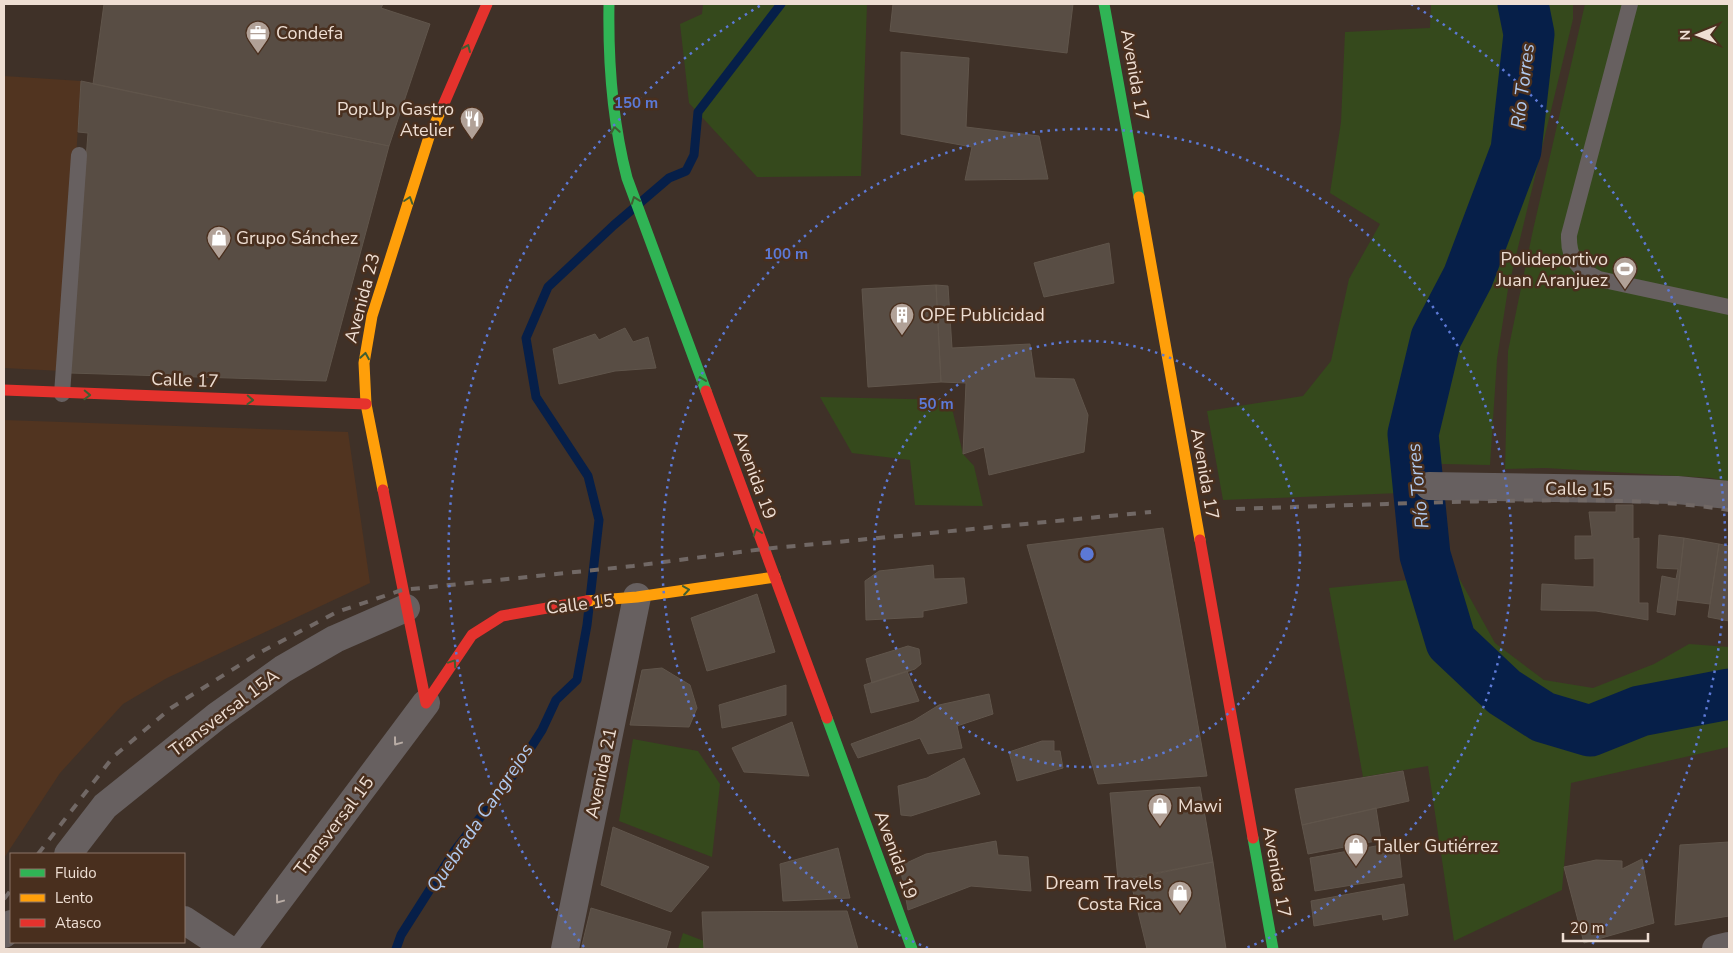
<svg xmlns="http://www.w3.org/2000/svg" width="1733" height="953" font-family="'Nunito Sans',sans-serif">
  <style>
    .built { fill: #513420 }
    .green { fill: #35491c }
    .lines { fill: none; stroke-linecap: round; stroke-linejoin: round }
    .stream { stroke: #061f49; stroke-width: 9 }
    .river { stroke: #061f49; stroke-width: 51 }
    .building { fill: #584d44; stroke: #60554b }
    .lane { stroke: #676060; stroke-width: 16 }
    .street { stroke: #676060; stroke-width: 28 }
    .fast { stroke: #30b455; stroke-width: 11 }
    .slow { stroke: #ff9f0a; stroke-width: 11 }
    .jam { stroke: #e5322d; stroke-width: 11 }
    .rail { stroke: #716865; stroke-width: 4; stroke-dasharray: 9 9; stroke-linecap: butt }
    .oneway { stroke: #405e31 }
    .oneway2 { stroke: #b8aca5 }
    .ring { fill: none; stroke: #5c79d6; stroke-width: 2.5; stroke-dasharray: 2.5 5 }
    .labels { text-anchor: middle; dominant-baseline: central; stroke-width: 5; stroke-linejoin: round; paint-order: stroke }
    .poi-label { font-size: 18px; fill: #eeded3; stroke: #492f1e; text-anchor: start }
    .street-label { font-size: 18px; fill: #eeded3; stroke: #492f1e }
    .water-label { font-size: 19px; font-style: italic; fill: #b0caf0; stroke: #492f1e }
    .centre { fill: #5c79d6; stroke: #492f1e; stroke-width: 2.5 }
    .ring-label { font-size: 15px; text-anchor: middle; font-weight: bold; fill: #5c79d6; stroke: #492f1e; stroke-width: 5; stroke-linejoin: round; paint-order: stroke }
  </style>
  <rect width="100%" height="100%" fill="#3f3128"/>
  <path class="built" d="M4 76 81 81 62 371 4 368Z
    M4 420 348 432 370 583 167 678 123 704 60 773 4 858Z"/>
  <path class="green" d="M703 4H867L861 176 757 177 689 103 680 24 702 14Z
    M1431 4H1573V19L1508 289 1497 359 1490 465 1398 463 1400 493 1223 500 1207 411 1303 396 1331 361 1349 279 1380 224 1330 193 1341 122 1345 32 1430 28Z
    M1585 4H1729V482L1711 478 1546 468 1505 469 1508 351 1533 230Z
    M820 397 950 400 963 454 974 466 983 506 915 505 910 460 852 453Z
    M1427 578H1459L1495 643 1544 680 1593 688 1654 664 1689 644 1729 647V747L1571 783 1562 890 1454 941 1428 766 1363 777 1329 588Z
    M633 739 698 751 720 784 712 857 619 821Z
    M683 933 704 941V949H678Z"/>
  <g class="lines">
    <path class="stream" d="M396 949 401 935 455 850 514 774 542 730 556 700 577 680 587 625 599 520 588 476 536 397 526 338 548 287 614 225 669 178 686 171 694 155 698 112 781 4"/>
    <path class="river" d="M1523 4 1529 34 1516 150 1468 277 1436 338 1413 434 1425 555 1451 642 1504 692 1543 717 1590 731 1640 711 1729 694"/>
  </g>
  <path class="building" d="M104 4H383L381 8 430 24 389 146 93 84Z
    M893 4H1073L1067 53 890 31Z
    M901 52 969 58 966 127 1039 136 1048 179 965 180 972 147 901 134Z
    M81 81 389 146 326 381 70 373 88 133 78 132Z
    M1109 243 1114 283 1044 297 1034 263Z
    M936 285 941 382 868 387 862 289Z
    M936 285 948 286 952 348 1030 344 1035 378 1074 379 1088 415 1084 452 989 475 984 447 963 454 966 383 941 382Z
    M625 328 633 342 648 337 656 368 615 371 559 384 553 349 595 334 599 340Z
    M1616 505H1633V539L1639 538V603H1648V620L1596 611 1541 610 1542 584 1594 587V558L1575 559V536H1592L1589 512H1616Z
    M1163 528 1207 776 1098 784 1027 545Z
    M1659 535 1684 538 1675 615 1657 612 1662 576 1676 579 1678 569 1657 568Z
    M1684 538 1719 544 1710 604 1677 600Z
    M1719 544 1729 546V621L1708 617Z
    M933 565 934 579 964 578 967 603 923 611V617L866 620 865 581 879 571Z
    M757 594 775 652 707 671 691 618Z
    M908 646 919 649 921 664 915 669 872 683 866 659Z
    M662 668 690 685 697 708 689 727 630 725 642 670Z
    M907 671 919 701 871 713 864 685Z
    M786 685V715L722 728 719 705Z
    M989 694 993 714 957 726 962 748 928 754 920 738 858 758 851 744 913 721 939 705Z
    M792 722 809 776 744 772 732 748Z
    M1042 741H1054V751H1060L1063 768 1017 781 1009 752Z
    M964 758 980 794 911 816 901 815 898 786 927 778Z
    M1403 771 1409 801 1302 825 1295 789Z
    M1200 787 1213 862 1118 880 1110 793Z
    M1376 808 1381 840 1308 854 1302 825Z
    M613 827 709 867 671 912 601 885Z
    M996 841 998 855 1028 857 1031 891 971 886 908 910 900 866 926 854Z
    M1398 842 1402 877 1315 891 1310 858Z
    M1729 842V916L1675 925 1680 845Z
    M838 848 850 898 783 901 780 864Z
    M1642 859 1654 923 1584 943 1564 867 1596 860 1622 861V869Z
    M1213 862 1226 949H1147L1130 879Z
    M1404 884 1408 915 1383 920 1382 914 1314 926 1311 901Z
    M591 908 671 932 666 949H581Z
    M847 911 858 949H704L702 912Z"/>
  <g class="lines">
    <path class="lane" d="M1630 4 1569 235C1568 258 1578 270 1599 279L1729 307
      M62 394 79 155"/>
    <path class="street" d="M1429 486 1677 490 1729 495
      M68 854 105 806 217 716 283 669 335 639 406 608
      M184 920 228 949
      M4 934 11 924
      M242 949 426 703
      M565 949 637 597
      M1716 949 1729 946"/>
    <path class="fast" d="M609 4C608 63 612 120 627 178L706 391
      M1104 4 1139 197
      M827 718 912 949
      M1253 838 1273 949"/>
    <path class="slow" d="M1139 197 1200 540
      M383 490 366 404 364 363 372 316 429 137 442 108
      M587 601 637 597 775 577"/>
    <path class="jam" d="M442 108 487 4
      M4 390 366 404
      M706 391 827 718
      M383 490 426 703
      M1200 540 1253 838
      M426 703 472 635 502 616 587 601"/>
    <path class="rail" d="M1236 509C1322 506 1408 503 1494 501 1573 500 1652 498 1729 510
      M38 854 113 757 171 708 259 653 337 612 402 590 633 566 763 549 1151 512
      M4 899 11 890"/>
  </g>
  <defs><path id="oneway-chevron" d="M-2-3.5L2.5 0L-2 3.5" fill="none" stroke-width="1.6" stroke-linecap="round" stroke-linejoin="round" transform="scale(1.25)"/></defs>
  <g class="oneway">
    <use href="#oneway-chevron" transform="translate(467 48) rotate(-66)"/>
    <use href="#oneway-chevron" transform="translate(615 130) rotate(-99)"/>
    <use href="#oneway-chevron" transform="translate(409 200) rotate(-72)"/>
    <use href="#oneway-chevron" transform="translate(635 200) rotate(-110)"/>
    <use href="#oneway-chevron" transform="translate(365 356) rotate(-81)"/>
    <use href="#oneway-chevron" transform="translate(701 380) rotate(-110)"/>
    <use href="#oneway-chevron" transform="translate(87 395) rotate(2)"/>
    <use href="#oneway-chevron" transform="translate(250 400) rotate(2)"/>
    <use href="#oneway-chevron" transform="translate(757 532) rotate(-110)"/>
    <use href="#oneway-chevron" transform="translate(686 590) rotate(-8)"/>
    <use href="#oneway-chevron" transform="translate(453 663) rotate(-56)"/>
  </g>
  <g class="oneway2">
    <use href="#oneway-chevron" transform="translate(397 742) rotate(127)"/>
    <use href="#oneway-chevron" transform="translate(279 900) rotate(127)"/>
  </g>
  <g class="ring">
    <circle cx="1087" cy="554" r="213"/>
    <path d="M928 948A425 425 0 1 1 1246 948"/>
    <path d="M584 947A638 638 0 0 1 763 4M1411 4A638 638 0 0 1 1590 947"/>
  </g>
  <defs>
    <symbol id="office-pin" viewBox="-11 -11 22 30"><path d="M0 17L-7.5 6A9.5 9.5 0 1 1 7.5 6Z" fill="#b1a197" stroke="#492f1e"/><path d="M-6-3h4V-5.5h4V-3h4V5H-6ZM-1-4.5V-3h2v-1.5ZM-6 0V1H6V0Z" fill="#fff"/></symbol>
    <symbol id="restaurant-pin" viewBox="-11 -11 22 30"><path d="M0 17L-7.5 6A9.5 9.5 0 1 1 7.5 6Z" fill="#b1a197" stroke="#492f1e"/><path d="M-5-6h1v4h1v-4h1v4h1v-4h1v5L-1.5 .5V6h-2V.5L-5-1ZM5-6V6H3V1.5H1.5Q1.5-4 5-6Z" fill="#fff"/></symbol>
    <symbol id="shop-pin" viewBox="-11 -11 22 30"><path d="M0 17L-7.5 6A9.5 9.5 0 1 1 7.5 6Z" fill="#b1a197" stroke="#492f1e"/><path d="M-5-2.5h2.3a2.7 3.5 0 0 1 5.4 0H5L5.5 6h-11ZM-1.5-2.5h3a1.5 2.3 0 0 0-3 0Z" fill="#fff"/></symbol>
    <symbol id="stadium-pin" viewBox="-11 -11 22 30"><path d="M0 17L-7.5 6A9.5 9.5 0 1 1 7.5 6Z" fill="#b1a197" stroke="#492f1e"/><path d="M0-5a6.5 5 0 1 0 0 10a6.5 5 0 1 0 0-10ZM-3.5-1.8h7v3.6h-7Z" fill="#fff"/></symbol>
    <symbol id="building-pin" viewBox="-11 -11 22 30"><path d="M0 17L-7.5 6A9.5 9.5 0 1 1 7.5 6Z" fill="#b1a197" stroke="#492f1e"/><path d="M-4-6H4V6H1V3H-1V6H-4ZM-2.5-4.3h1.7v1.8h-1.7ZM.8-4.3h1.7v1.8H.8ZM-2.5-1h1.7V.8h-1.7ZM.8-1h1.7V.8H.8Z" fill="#fff"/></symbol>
  </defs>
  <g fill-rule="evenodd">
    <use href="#office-pin" x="244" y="19" width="28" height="38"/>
    <use href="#restaurant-pin" x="458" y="105" width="28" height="38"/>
    <use href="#shop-pin" x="205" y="224" width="28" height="38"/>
    <use href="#stadium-pin" x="1611" y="255" width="28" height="38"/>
    <use href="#building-pin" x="888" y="301" width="28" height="38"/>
    <use href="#shop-pin" x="1146" y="792" width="28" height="38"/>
    <use href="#shop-pin" x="1342" y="832" width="28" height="38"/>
    <use href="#shop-pin" x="1166" y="879" width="28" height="38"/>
  </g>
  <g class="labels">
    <g class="poi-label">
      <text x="276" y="33">Condefa</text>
      <text x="454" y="109" text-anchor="end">Pop.Up Gastro<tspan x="454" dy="21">Atelier</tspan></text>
      <text x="236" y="238">Grupo Sánchez</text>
      <text x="1608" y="259" text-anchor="end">Polideportivo<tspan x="1608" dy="21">Juan Aranjuez</tspan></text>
      <text x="920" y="315">OPE Publicidad</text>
      <text x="1178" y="806">Mawi</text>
      <text x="1374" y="846">Taller Gutiérrez</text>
      <text x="1162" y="883" text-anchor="end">Dream Travels<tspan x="1162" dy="21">Costa Rica</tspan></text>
    </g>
    <g class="street-label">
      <text transform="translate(1135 75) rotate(80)">Avenida 17</text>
      <text transform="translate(362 298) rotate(-75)">Avenida 23</text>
      <text transform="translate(185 380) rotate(2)">Calle 17</text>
      <text transform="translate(1205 474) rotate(80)">Avenida 17</text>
      <text transform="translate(755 475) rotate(70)">Avenida 19</text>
      <text transform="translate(1579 489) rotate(1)">Calle 15</text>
      <text transform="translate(580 604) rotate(-7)">Calle 15</text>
      <text transform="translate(224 713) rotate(-37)">Transversal 15A</text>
      <text transform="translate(601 773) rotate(-78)">Avenida 21</text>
      <text transform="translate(334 826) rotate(-53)">Transversal 15</text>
      <text transform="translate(896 855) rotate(70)">Avenida 19</text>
      <text transform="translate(1277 872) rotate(80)">Avenida 17</text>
    </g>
    <g class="water-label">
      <text transform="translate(1523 86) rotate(-83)">Río Torres</text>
      <text transform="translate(1418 486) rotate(-96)">Río Torres</text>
      <text transform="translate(480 818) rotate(-56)">Quebrada Cangrejos</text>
    </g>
  </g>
  <circle cx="1087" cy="554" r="8" class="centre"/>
  <g class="ring-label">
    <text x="636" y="108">150 m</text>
    <text x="786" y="259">100 m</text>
    <text x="936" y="409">50 m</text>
  </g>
  <rect width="1733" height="953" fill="none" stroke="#eeded3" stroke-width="10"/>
  <rect x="10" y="853" width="175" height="90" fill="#492f1e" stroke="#8b7566"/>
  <rect x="20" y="869" width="25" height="8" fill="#30b455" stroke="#8b7566"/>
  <text x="55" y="878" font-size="15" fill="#eeded3">Fluido</text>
  <rect x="20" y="894" width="25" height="8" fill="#ff9f0a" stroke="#8b7566"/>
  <text x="55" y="903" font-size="15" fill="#eeded3">Lento</text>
  <rect x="20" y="919" width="25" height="8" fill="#e5322d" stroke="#8b7566"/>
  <text x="55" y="928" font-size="15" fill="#eeded3">Atasco</text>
  <g transform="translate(1698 35) rotate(269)" stroke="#492f1e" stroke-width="4" paint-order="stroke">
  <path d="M0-4L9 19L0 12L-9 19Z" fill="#eeded3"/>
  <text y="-8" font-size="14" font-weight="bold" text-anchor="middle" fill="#eeded3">N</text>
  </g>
  <path d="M1563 933v8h85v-8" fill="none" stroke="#eeded3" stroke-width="2.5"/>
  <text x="1570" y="933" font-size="15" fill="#eeded3" stroke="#492f1e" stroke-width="4" paint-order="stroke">20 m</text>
</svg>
